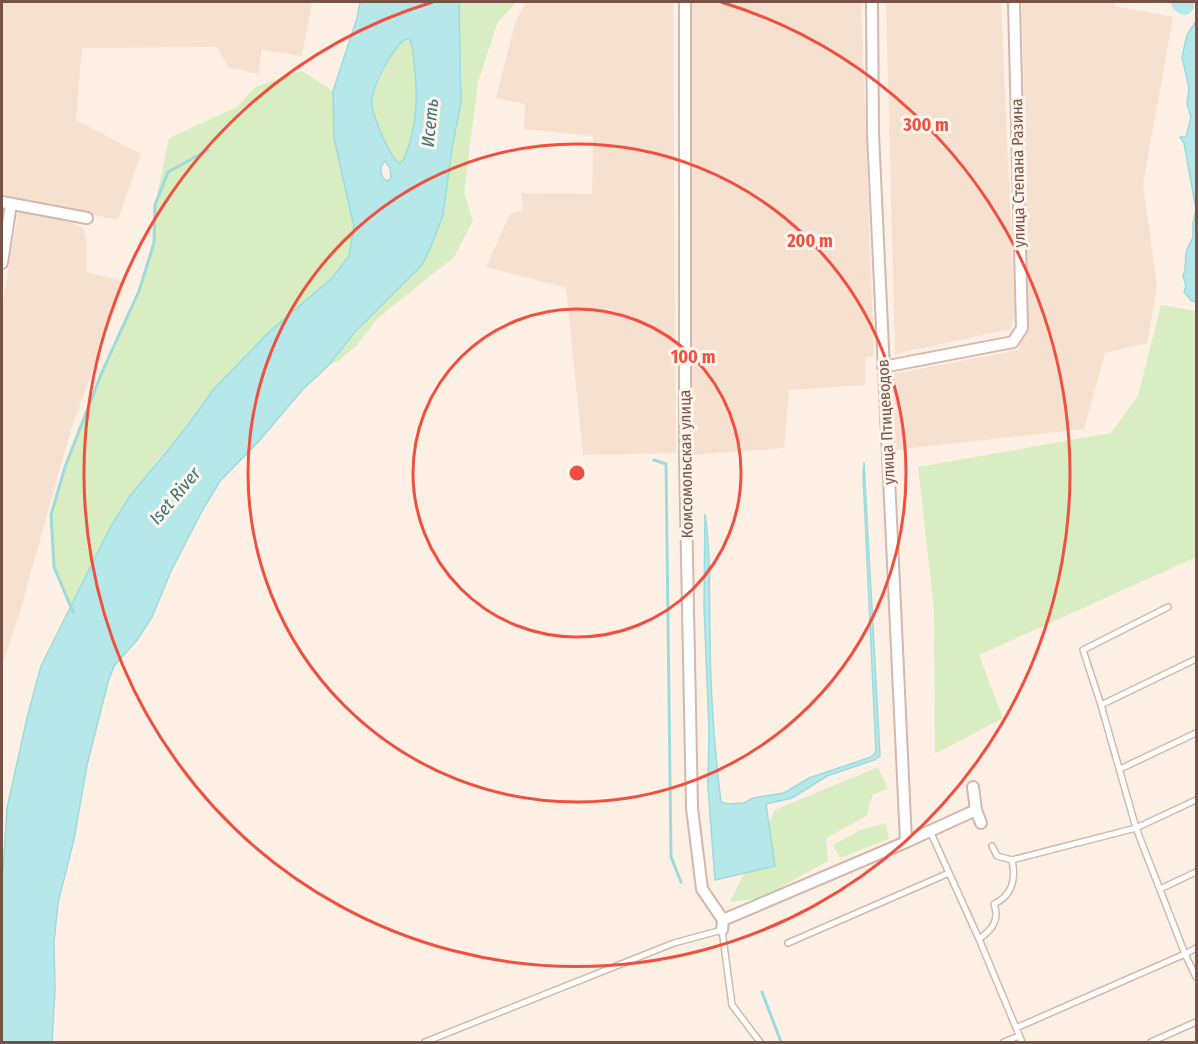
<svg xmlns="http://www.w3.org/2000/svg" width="1198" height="1044" font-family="'Fira Sans Condensed',sans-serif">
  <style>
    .residential { fill: #f6e1d1 }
    .green { fill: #d8edc1 }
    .water { fill: #b6e8e9; stroke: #9cdadc; stroke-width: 1.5; fill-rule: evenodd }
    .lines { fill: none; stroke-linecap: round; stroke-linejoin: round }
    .stream { stroke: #9cdadc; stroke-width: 3 }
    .river { stroke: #b6e8e9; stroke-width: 20 }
    .lane-casing { stroke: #d3b8ab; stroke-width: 8 }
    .street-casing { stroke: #d3b8ab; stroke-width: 14 }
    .lane { stroke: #fff; stroke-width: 5 }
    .street { stroke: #fff; stroke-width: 10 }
    .ring { fill: none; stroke: #f15040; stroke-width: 3 }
    .labels { text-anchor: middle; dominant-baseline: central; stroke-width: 6; stroke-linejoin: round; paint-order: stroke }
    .street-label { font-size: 16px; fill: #795247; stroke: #fff5ec }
    .water-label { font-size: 18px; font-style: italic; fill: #377578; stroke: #fff5ec }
    .centre { fill: #f15040; stroke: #fff5ec; stroke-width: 3 }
    .ring-label { font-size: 18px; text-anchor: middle; font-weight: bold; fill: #f15040; stroke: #fff5ec; stroke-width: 6; stroke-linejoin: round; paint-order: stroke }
  </style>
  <rect width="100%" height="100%" fill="#fef0e4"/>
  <path class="residential" d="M2 2H312L302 56 262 50 258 74 228 67 217 47 82 48 76 120 141 154 118 220 2 197Z
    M526 2H673L676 453 583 455 566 288 486 267 510 214 523 210 521 193 592 194 593 136 524 129 525 104 496 98 515 23Z
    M692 2H861L874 356 865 357V385L789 390 784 448 691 455Z
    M886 2H1001L1015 315 1011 329 895 354Z
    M1022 2H1114L1115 6 1173 17 1143 184 1157 286 1147 343 1105 353 1084 429 893 450V374L1018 350 1028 328Z
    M22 210 59 217 83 228 87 243V272L125 282 71 429 19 615 2 665V307L18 213Z"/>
  <path class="green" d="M459 2H517L498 21 478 82 464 193 473 221 454 257 378 318 356 346 340 360 328 366 371 316 447 186 462 77Z
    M408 39 412 46C418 85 421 124 403 161L399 163 395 160 384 142 372 109V101L375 89 398 44Z
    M302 71 333 91 334 138 354 227 349 256 332 278 269 332 159 458 130 496 111 526 70 609 54 567 51 515 65 467 102 372 139 291 154 243 155 205 169 138 237 107 255 87Z
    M1161 305 1196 311V557L979 655 1003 718 935 754 934 609 918 467 1111 433 1138 396Z
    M878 767 888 789 873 794 866 816 826 838 828 861 761 898 730 902 775 810Z
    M886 823 889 839 840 858 833 845 860 830Z"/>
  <path class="water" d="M360 2H459L461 102 452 148 443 215 429 251 422 265 356 331 328 366 303 389 259 441 220 481 202 511 171 571 152 617 137 640 114 666 108 682 87 765 74 839 58 903 54 942 55 990 52 1042H2V886L7 808 27 718 41 666 111 526 130 496 185 429 214 389 269 332 332 278 349 256 354 227 334 138 333 91 357 18ZM406 39 410 40 412 46C418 86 420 123 403 161L399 163C389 156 370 111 372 100 373 86 394 45 406 39ZM385 161 390 168 391 178 387 181 383 178C380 173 380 165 385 161Z
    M1196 21V209L1184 143 1180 137H1186L1191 117 1187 104 1189 88 1182 57 1187 35Z
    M1196 210V302L1192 301 1184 292 1186 286 1183 276 1185 270 1186 252 1193 237V223Z
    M864 462 880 756 874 760 827 776 792 798 766 804 775 866 715 880 708 787 709 730 704 605 705 514C711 555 709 592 710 633 710 689 714 745 721 802L728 804 744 803 753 798 784 793 809 778 871 757 876 752 863 475Z"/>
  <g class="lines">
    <path class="stream" d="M654 460 666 464 671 857 681 882
      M73 612 54 567 51 515 65 467 102 372 139 291 154 243 155 205 168 172 208 150
      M762 992 781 1042"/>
    <path class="river" d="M1181 2 1184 5"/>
    <defs>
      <path id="lane" d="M1101 705 1196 659
        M1120 769 1196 733
        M1196 800 1136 828 1185 954 1196 948
        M930 831 979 939 1022 1042
        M992 846 997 856 1012 860
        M1160 889 1196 872
        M979 939C992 930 1000 920 994 904 1013 895 1016 879 1012 860L1136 828 1101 705 1083 650 1168 607
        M788 943 949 873
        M1016 1028 1185 954 1196 977
        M425 1042 674 943 722 930 732 1005 760 1042
        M1004 1042 1019 1036
        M1151 1042 1196 1022"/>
      <path id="street" d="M685 2V457L692 808 702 889 723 920
        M872 2 873 134 906 842
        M2 202 87 218
        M2 263 11 204
        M883 367 1013 342 1022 328 1014 2
        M973 787 976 810
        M722 930 723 920 906 842 976 810 981 823"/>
    </defs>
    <use href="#lane" class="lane-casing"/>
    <use href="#street" class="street-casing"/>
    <use href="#lane" class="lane"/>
    <use href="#street" class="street"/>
  </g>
  <g class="ring">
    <circle cx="577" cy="473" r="164"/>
    <circle cx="577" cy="473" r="329"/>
    <path d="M721 2A493 493 0 1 1 433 2"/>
  </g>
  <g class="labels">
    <g class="street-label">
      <text transform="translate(1018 173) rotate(-91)">улица Степана Разина</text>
      <text transform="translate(886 422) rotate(-93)">улица Птицеводов</text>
      <text transform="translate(686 464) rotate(-91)">Комсомольская улица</text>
    </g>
    <g class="water-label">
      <text transform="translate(430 123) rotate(-85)">Исеть</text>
      <text transform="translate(175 496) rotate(-50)">Iset River</text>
    </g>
  </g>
  <circle cx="577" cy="473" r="9" class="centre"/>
  <g class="ring-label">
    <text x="926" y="131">300 m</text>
    <text x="810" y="247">200 m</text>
    <text x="693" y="363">100 m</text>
  </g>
  <rect width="1198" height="1044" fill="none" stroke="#795247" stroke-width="6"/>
</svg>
